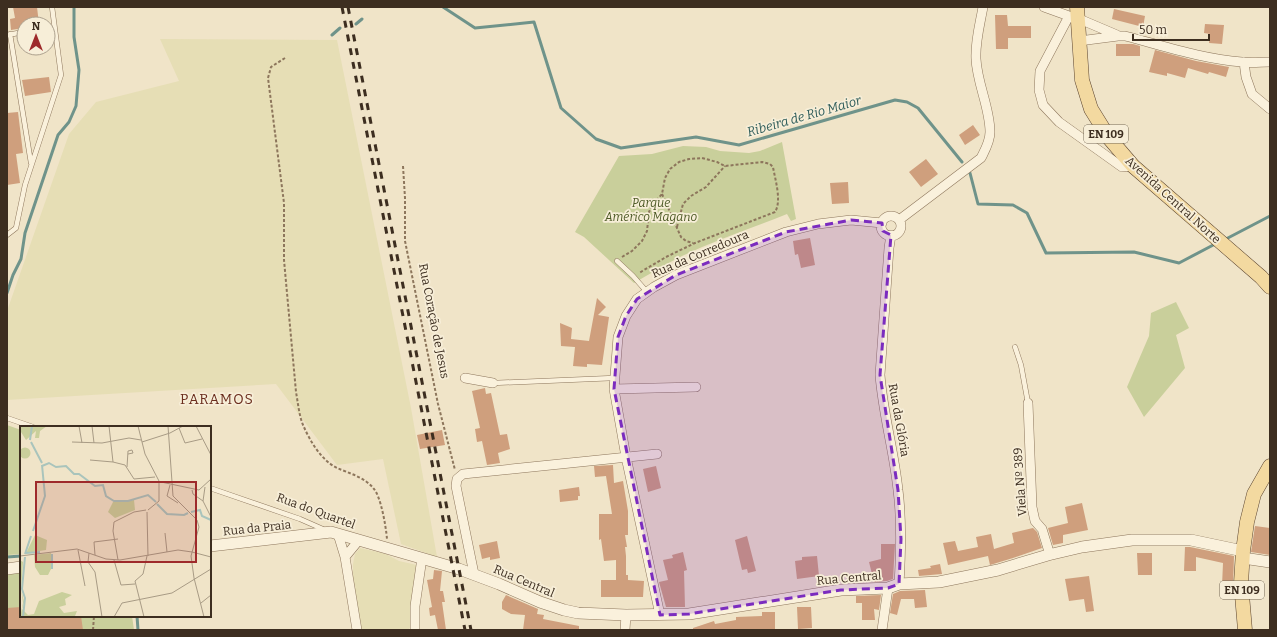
<svg xmlns="http://www.w3.org/2000/svg" width="1277" height="637" font-family="Bitter,serif">
  <style>
    .farmland { fill: #e6deb5 }
    .green { fill: #c9cf9b }
    .lines { fill: none; stroke-linecap: round; stroke-linejoin: round }
    .stream { stroke: #6f938a; stroke-width: 3 }
    .building { fill: #cf9f7d }
    .service-casing { stroke: #8d765c; stroke-width: 5.5 }
    .minor-casing { stroke: #8d765c; stroke-width: 10 }
    .tertiary-casing { stroke: #8d765c; stroke-width: 12 }
    .primary-casing { stroke: #5b4430; stroke-width: 15 }
    .path { stroke: #8d765c; stroke-width: 2; stroke-dasharray: 3 2; stroke-linecap: butt }
    .service { stroke: #faf1dc; stroke-width: 4.5 }
    .minor { stroke: #faf1dc; stroke-width: 9 }
    .tertiary { stroke: #faf1dc; stroke-width: 11 }
    .primary { stroke: #f3d9a0; stroke-width: 14 }
    .rail { stroke: #3d2e20; stroke-width: 3; stroke-dasharray: 7 7; stroke-linecap: butt }
    .marked { fill: #7b2cbf; fill-opacity: 0.2; stroke: #7b2cbf; stroke-width: 3; stroke-dasharray: 8 5; stroke-linejoin: round }
    .labels { text-anchor: middle; dominant-baseline: central; stroke-width: 3.5; stroke-linejoin: round; paint-order: stroke }
    .shield { fill: #f7eed8; stroke: #756857; stroke-width: 1 }
    .shield-label { font-size: 11px; font-weight: bold; fill: #3d2e20 }
    .street-label { font-size: 12px; fill: #3d2e20; stroke: #f7eed8 }
    .park-label { font-size: 12px; font-style: italic; fill: #4d5a26; stroke: #f7eed8 }
    .water-label { font-size: 13px; font-style: italic; fill: #2f5d5a; stroke: #f7eed8 }
    .quarter-label { font-size: 14px; letter-spacing: 1px; fill: #6b2e1e; stroke: #f7eed8 }
    .inset-river { fill: none; stroke: #a9c4bc; stroke-width: 2 }
    .inset-road { fill: none; stroke: #a89b85; stroke-width: 1 }
    .view { fill: #9e2a2b; fill-opacity: 0.15; stroke: #9e2a2b; stroke-width: 2 }
    .inset-edge { fill: none; stroke: #3d2e20; stroke-width: 2 }
  </style>
  <rect width="100%" height="100%" fill="#f0e4c8"/>
  <path class="farmland" d="M160 39 337 40 411 408 437 557 401 544 383 459 337 465 276 384 7 400V311L69 134 96 102 179 81Z
    M360 548 386 554 399 561 417 565 410 628 408 630H361L353 580V564L355 554Z"/>
  <path class="green" d="M782 142 796 219 791 221 787 214C752 228 716 240 682 256 666 264 650 274 634 283L584 237 575 232 619 156 652 154 683 146 706 147 720 151 749 153 760 151Z
    M1176 302 1189 328 1176 335 1185 368 1144 417 1127 387 1149 336 1151 313Z
    M7 425 21 430V554L7 555Z
    M21 572V616H132L134 630H7V573Z"/>
  <g class="lines">
    <path class="stream" d="M443 7 475 28 534 22 561 108 596 139 621 148 696 137 739 145 895 100 907 102 918 108 962 162
      M356 24 362 19
      M332 35 340 28
      M970 173 978 204 1013 205 1027 213 1046 253 1134 252 1179 263 1217 243
      M1224 240 1270 216
      M7 293 13 275 21 259 25 233 58 135 69 122 76 106 79 70 74 37V7
      M7 557 21 556
      M137 616 138 630"/>
  </g>
  <path class="building" d="M13 7H37L39 24H24V28L11 30 10 19 15 18Z
    M1114 9 1145 16 1143 27 1112 19Z
    M995 15H1007L1008 26H1031V38H1008V49H996Z
    M1205 24 1224 25 1222 44 1209 43 1210 34 1204 33Z
    M1116 44H1133L1140 46V56H1116Z
    M1155 50 1196 61 1229 67 1226 77 1209 72 1208 74 1188 68 1185 78 1167 73V76L1149 72Z
    M49 77 51 92 25 96 22 80Z
    M18 112 23 153 16 154 20 183 7 185V113Z
    M973 125 980 135 965 145 959 135Z
    M926 159 938 174 921 187 909 172Z
    M848 182 849 203 832 204 830 183Z
    M810 238 815 265 801 268 798 254 795 255 793 241Z
    M597 298 606 307 598 315 609 317 602 365 587 364V367L573 366 575 347 561 346 560 323 572 328 571 339 589 341Z
    M485 388 486 394 491 393 500 435 507 434 510 449 498 453 500 463 487 465 482 441 477 442 475 429 480 428 472 391Z
    M442 430 445 445 420 449 417 435Z
    M613 465 614 483 623 481 628 511V535H625L627 547H625L626 556V575H628V580L644 581 643 597H601V580H616V560L604 561 601 539 599 540V514H612L606 476 595 477 594 466Z
    M656 466 661 488 648 492 643 469Z
    M579 487 580 496H578V500L560 502 559 490Z
    M1082 503 1088 530 1063 535V543L1053 545 1048 528 1068 523 1065 507Z
    M1255 526 1270 528V555L1251 552Z
    M1033 528 1037 532 1042 548 1013 558 990 565 988 556 948 565 943 543 955 541 958 551 978 547 976 537 991 534 994 549 1014 543 1012 533Z
    M747 536 756 571 748 573 747 569 742 570 735 540Z
    M497 541 500 558 490 560V557L482 559 479 545Z
    M881 544H895L893 579 887 581 874 582 869 562 881 559Z
    M1185 547H1190L1234 556 1233 587 1222 586 1223 563 1196 557V571H1184Z
    M683 552 687 570 684 571 685 607H666L659 582 668 580 663 560 673 558 672 555Z
    M1137 553H1152V575H1138Z
    M817 556 819 576 797 579 795 561 802 560V557Z
    M940 564 942 574 919 576 918 570 931 568 930 566Z
    M434 570 442 571 440 591H443L445 602H442L446 630H438L435 615 430 616 429 608 432 607 427 580 433 579Z
    M1089 576 1094 611 1086 612 1084 599 1069 601 1065 579Z
    M925 590 927 607 915 608 914 599H901L897 615 890 613 893 594 900 591Z
    M506 595 538 609 537 614 544 615 543 619 579 626V630H523L525 615 511 614 502 609V602Z
    M881 595 879 610 874 609 875 620H862V603H856V596Z
    M21 607V616H81L83 630H7V608Z
    M797 607H811L812 628 798 629Z
    M762 612H775V630H693V628L714 621 715 624 736 620V617L762 616Z"/>
  <g class="lines">
    <defs>
      <path id="service" d="M10 34 31 163
        M7 35 24 32
        M7 235 16 228 25 185 61 75 52 7
        M617 261 633 276 647 292
        M1015 347 1021 365 1028 403
        M493 383 614 378
        M7 418 33 427
        M210 488 300 519 325 530"/>
      <path id="minor" d="M1044 7 1069 16 1077 18 1117 35
        M1069 16 1040 71 1039 90 1043 105 1059 122 1122 167 1133 166
        M1079 41 1118 36H1125C1164 46 1202 59 1242 62 1251 63 1261 62 1270 62
        M1244 62 1246 77 1252 94 1270 109
        M881 226a10 10 0 1 1 20 0a10 10 0 1 1-20 0Z
        M899 220 981 158C985 150 990 142 990 132 990 108 977 83 976 59 975 42 980 24 983 7
        M891 235 889 248 880 375C883 414 894 451 898 490 902 521 901 552 899 584
        M465 378 493 383
        M614 389 696 387
        M1028 403 1032 507 1035 521 1042 529 1050 555
        M338 534 345 557 357 630
        M345 557 359 540
        M474 574 456 486 457 479 463 474 657 454
        M660 615 626 457 614 389 618 337 626 316 637 299 654 287 676 275 786 232 818 224 851 220 882 223
        M415 630V606L422 558
        M625 630 626 615
        M882 630 888 588"/>
      <path id="tertiary" d="M210 546 331 532 459 569 499 584 540 602 564 610 578 613 626 615 689 614 841 590 888 588 899 584 939 582 998 570 1048 555 1082 547 1132 540H1191L1243 551
        M1243 558 1270 562
        M7 569 21 567"/>
      <path id="primary" d="M1077 7 1082 80 1091 109 1109 138 1133 166 1261 277 1270 287
        M1245 630 1241 583 1243 551 1247 522 1254 494 1270 466"/>
    </defs>
    <use href="#service" class="service-casing"/>
    <use href="#minor" class="minor-casing"/>
    <use href="#tertiary" class="tertiary-casing"/>
    <use href="#primary" class="primary-casing"/>
    <path class="path" d="M285 58 271 67 268 78 284 203V260L296 392C298 403 299 415 303 425 310 441 321 460 337 468 349 473 366 478 374 489 381 497 386 527 387 539
      M403 166 405 198V241L438 404 455 470
      M662 194 681 237 686 241 693 243
      M677 227 683 204 691 196 706 187 725 166
      M622 257 632 251 642 241 647 231 649 212 653 204 662 194 665 178 670 169 679 162 689 159 702 158 717 162 725 166 762 162 770 164 773 167C775 179 782 201 775 212L695 243 666 257 639 273
      M93 630 94 616"/>
    <use href="#service" class="service"/>
    <use href="#minor" class="minor"/>
    <use href="#tertiary" class="tertiary"/>
    <use href="#primary" class="primary"/>
    <path class="rail" d="M342 7 465 630
      M348 7 471 630"/>
  </g>
  <path class="marked" d="M851 220 882 223 883 231 891 235 880 375 898 490 901 539 899 584 888 588 841 590 689 614 660 615 614 389 618 337 626 316 637 299 676 275 786 232Z"/>
  <g class="labels">
    <g class="shield">
      <rect x="1084" y="125" width="44" height="18" rx="3"/>
      <rect x="1220" y="581" width="44" height="18" rx="3"/>
    </g>
    <g class="shield-label">
      <text x="1106" y="134">EN 109</text>
      <text x="1242" y="590">EN 109</text>
    </g>
    <g class="street-label">
      <text transform="translate(1173 200) rotate(42)">Avenida Central Norte</text>
      <text transform="translate(700 254) rotate(-23)">Rua da Corredoura</text>
      <text transform="translate(434 321) rotate(79)">Rua Coração de Jesus</text>
      <text transform="translate(899 420) rotate(80)">Rua da Glória</text>
      <text transform="translate(1020 482) rotate(-94)">Viela Nº 389</text>
      <text transform="translate(316 511) rotate(20)">Rua do Quartel</text>
      <text transform="translate(257 528) rotate(-6)">Rua da Praia</text>
      <text transform="translate(849 578) rotate(-5)">Rua Central</text>
      <text transform="translate(524 581) rotate(23)">Rua Central</text>
    </g>
    <g class="park-label">
      <text x="651" y="203">Parque<tspan x="651" dy="14">Américo Magano</tspan></text>
    </g>
    <g class="water-label">
      <text transform="translate(804 116) rotate(-16)">Ribeira de Rio Maior</text>
    </g>
    <g class="quarter-label">
      <text x="217" y="399">PARAMOS</text>
    </g>
  </g>
  <g transform="translate(20 426)">
    <rect width="191" height="191" fill="#f0e4c8"/>
    <path d="M1 0H27L20 5 19 12H15L16 5 6 14 1 6ZM-0.5 27a5.5 5.5 0 1 1 11 0a5.5 5.5 0 1 1-11 0ZM114 74 115 84 95 92 88 86 93 76ZM15 109 27 114 26 124 6 127ZM31 127 33 139 28 149H20L15 141 14 129ZM0 134 3 136 1 163 4 176 2 183 8 189 14 188 19 175 42 166 52 169 45 173 46 179 39 181 44 187 57 185 55 190 0 191 3 177 1 162Z" fill="#c9cf9b"/>
    <path class="inset-river" d="M10 14 12 0M11 16 22 37M22 40 29 37 36 41 46 40 54 48H59L75 60 83 59 86 70 94 75H108L128 69 136 76M137 78 147 88 164 89 168 87M171 86 180 84 182 90 191 94M13 105 25 70 22 39M6 127 20 126M5 128 11 110M32 128V143M3 191 5 172 2 163 5 131"/>
    <path class="inset-road" d="M59 0 62 17M72 0 74 17M89 0 93 36 105 39 114 53 135 51M118 0 125 28 139 55M148 0 153 70 177 94 179 101 171 130 174 152 184 191M176 0 191 29M159 2 165 17 182 13M52 16 82 17 109 12 121 14M122 16 150 7 163 0M70 34 93 36M107 41 108 25 112 24 113 27 108 28M141 56 179 64 191 53M150 59 147 70 158 77M172 64 173 68 183 75 191 91M183 75 185 61M128 84 139 75V57M127 86 128 130M145 107 147 126M58 124 65 160M172 126 191 131M69 127 68 136 75 146 82 191M75 129 74 116 98 113M0 130 57 123 86 133 100 134 158 124 172 126M94 134 101 159 115 158M98 134 93 105 94 96 114 86 126 84M181 177 191 169M94 191 102 177 152 167 191 143M124 191 115 155 123 148 127 130"/>
    <path class="view" d="M16 56H176V136H16Z"/>
    <rect width="191" height="191" class="inset-edge"/>
  </g>
  <rect width="1277" height="637" fill="none" stroke="#3d2e20" stroke-width="16"/>
  <g transform="translate(36 36)"><circle r="19" fill="#f7eed8" stroke="#ada18e"/>
  <path d="M0-3L7 15L0 10L-7 15Z" fill="#9e2a2b"/>
  <text y="-6" font-size="11" font-weight="bold" text-anchor="middle" fill="#3d2e20">N</text>
  </g>
  <path d="M1133 34v6h76v-6" fill="none" stroke="#3d2e20" stroke-width="2"/>
  <text x="1139" y="34" font-size="12" fill="#3d2e20" stroke="#f7eed8" stroke-width="3" paint-order="stroke">50 m</text>
</svg>
